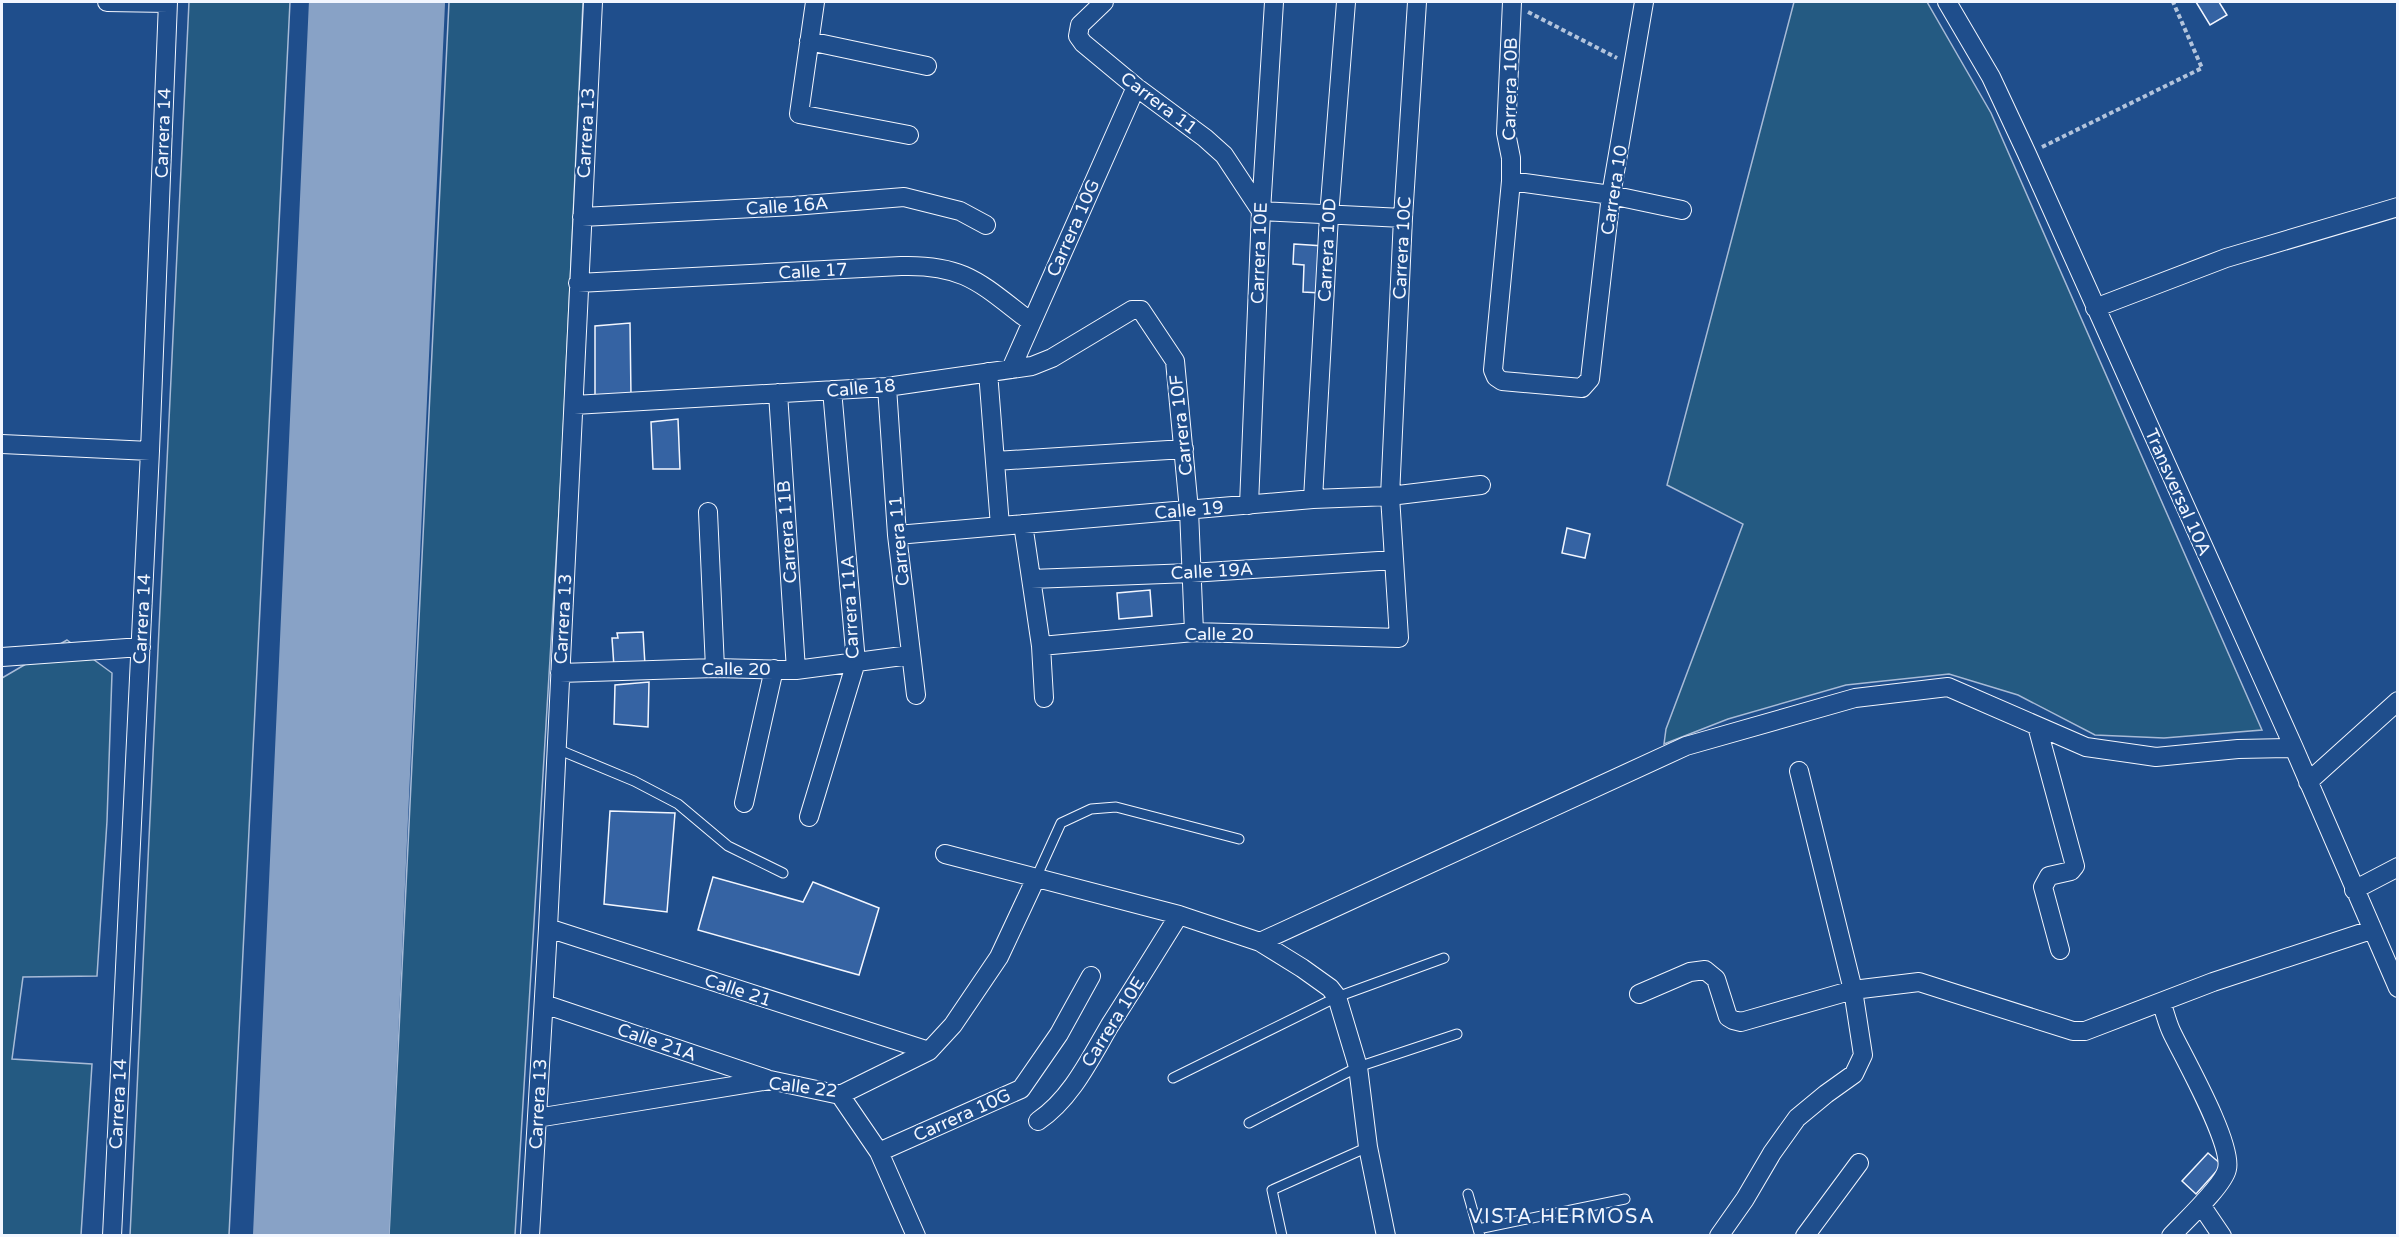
<svg xmlns="http://www.w3.org/2000/svg" width="2399" height="1237" font-family="'Varela Round',sans-serif">
  <style>
    .green { fill: #245a82; stroke: #a8bbd7; stroke-width: 1.5 }
    .lines { fill: none; stroke-linecap: round; stroke-linejoin: round }
    .runway { stroke: #88a2c6; stroke-width: 136 }
    .building { fill: #3563a3; stroke: #f2f6ff; stroke-width: 1.5 }
    .lane-casing { stroke: #f2f6ff; stroke-width: 11 }
    .street-casing { stroke: #f2f6ff; stroke-width: 20 }
    .path { stroke: #b3c4dc; stroke-width: 4; stroke-dasharray: 4.5 3; stroke-linecap: butt }
    .lane { stroke: #1f4e8c; stroke-width: 9 }
    .street { stroke: #1f4e8c; stroke-width: 18 }
    .labels { text-anchor: middle; dominant-baseline: central; stroke-width: 4.5; stroke-linejoin: round; paint-order: stroke }
    .street-label { font-size: 18px; fill: #f2f6ff; stroke: #1f4e8c }
    .neighbourhood-label { font-size: 20px; letter-spacing: 1.5px; fill: #f2f6ff; stroke: #1f4e8c }
  </style>
  <rect width="100%" height="100%" fill="#1f4e8c"/>
  <path class="green" d="M189 2H290L229 1235 130 1236Z
    M449 2H583L561 478 515 1235 389 1236Z
    M1794 2H1927L1991 113 2262 730 2164 738 2095 735 2018 695 1949 674 1846 685 1728 719 1664 744 1666 729 1743 524 1667 485Z
    M67 640 112 673 107 821 97 976 23 977 12 1059 92 1064 81 1235H2V678Z"/>
  <g class="lines">
    <path class="runway" d="M321 1236 377 2"/>
  </g>
  <path class="building" d="M2196 2H2219L2227 15 2210 25Z
    M1294 244 1324 246 1321 293 1303 292 1304 265 1293 264Z
    M630 323 631 396H595V326Z
    M678 419 680 469H653L651 422Z
    M1567 528 1590 534 1585 558 1562 553Z
    M1150 590 1152 616 1119 619 1117 593Z
    M643 632 645 665 614 667 612 638H618L617 633Z
    M649 682 648 727 614 724 615 685Z
    M610 811 675 813 667 912 604 904Z
    M713 877 803 902 813 882 879 908 859 975 698 930Z
    M2208 1153 2222 1165 2196 1194 2182 1181Z"/>
  <g class="lines">
    <defs>
      <path id="lane" d="M557 749 634 781 678 804 728 846 783 873
        M1036 878 1061 823 1091 809 1116 807 1239 839
        M1173 1078 1337 997 1444 958
        M1249 1123 1358 1067 1457 1034
        M1468 1194 1480 1236
        M1478 1229 1625 1199
        M1282 1236 1272 1190 1368 1147"/>
      <path id="street" d="M107 2 168 3
        M815 2 799 114 909 135
        M1104 2 1080 25 1078 36 1083 43 1136 87 1205 138 1224 155 1261 211 1403 218
        M1512 2 1506 133 1511 158V181L1611 195 1682 210
        M1947 2 1991 77 2027 154 2294 748 2398 988
        M809 41 927 66
        M1511 181 1493 370 1496 377 1502 381 1582 388 1590 379 1611 195 1644 2
        M582 217 793 206 904 197 960 211 986 225
        M578 283 901 266C966 264 982 285 1031 322
        M2095 308 2226 258 2398 207
        M1011 369 1136 87
        M988 372 1000 526
        M887 387 897 535 916 695
        M778 393 796 670
        M574 405 887 387 1032 366 1052 358 1132 310H1141L1175 361 1189 510 1194 632
        M2 444 150 451
        M995 461 1184 449
        M1313 499 1329 216 1346 2
        M1249 505 1261 211 1274 2
        M708 512 715 668
        M1023 524 1041 646 1044 698
        M897 535 1313 499 1390 496 1481 485
        M1031 579 1191 573 1394 560
        M1041 646 1194 632 1399 638 1390 496 1403 218 1417 2
        M2 657 141 647
        M560 673 715 668 796 670 910 655
        M2037 726 2075 866 2071 871 2049 876 2043 887 2060 950
        M2308 782 2398 701
        M744 803 774 669
        M809 817 856 662 832 390
        M945 854 1179 915 1260 942 1302 968 1330 988 1337 997 1358 1067 1368 1147 1386 1236
        M2354 890 2398 867
        M548 928 929 1051
        M1260 942 1686 746 1855 698 1948 687 2086 747 2156 757 2238 749 2294 748
        M1639 994 1690 972 1705 970 1716 979 1728 1017 1733 1020 1741 1022 1853 990 1919 982 2073 1031H2085L2213 982 2371 930
        M2161 1002C2165 1012 2167 1023 2172 1033 2184 1058 2233 1144 2227 1169 2224 1185 2184 1222 2171 1236
        M544 1004 767 1079
        M840 1095 879 1152 916 1236
        M537 1118 770 1080 840 1095 929 1051 953 1025 999 957 1036 878
        M1038 1121C1071 1099 1090 1059 1110 1025 1133 989 1156 952 1179 915
        M879 1152 1021 1089 1059 1034 1091 976
        M2201 1205 2222 1236
        M112 1236 150 451 168 2
        M530 1236 548 928 593 2
        M1719 1236 1745 1199 1772 1153 1797 1118 1826 1094 1854 1074 1863 1055 1853 990 1799 771
        M1805 1236 1859 1163"/>
    </defs>
    <use href="#lane" class="lane-casing"/>
    <use href="#street" class="street-casing"/>
    <path class="path" d="M1528 12 1617 58
      M2042 147 2202 68 2173 2"/>
    <use href="#lane" class="lane"/>
    <use href="#street" class="street"/>
  </g>
  <g class="labels">
    <g class="street-label">
      <text transform="translate(1510 89) rotate(-89)">Carrera 10B</text>
      <text transform="translate(1159 103) rotate(37)">Carrera 11</text>
      <text transform="translate(163 133) rotate(-88)">Carrera 14</text>
      <text transform="translate(586 133) rotate(-87)">Carrera 13</text>
      <text transform="translate(1614 190) rotate(-81)">Carrera 10</text>
      <text transform="translate(787 206) rotate(-4)">Calle 16A</text>
      <text transform="translate(1073 228) rotate(-66)">Carrera 10G</text>
      <text transform="translate(1402 248) rotate(-87)">Carrera 10C</text>
      <text transform="translate(1327 250) rotate(-87)">Carrera 10D</text>
      <text transform="translate(1259 253) rotate(-88)">Carrera 10E</text>
      <text transform="translate(813 271) rotate(-3)">Calle 17</text>
      <text transform="translate(861 388) rotate(-5)">Calle 18</text>
      <text transform="translate(1181 425) rotate(-96)">Carrera 10F</text>
      <text transform="translate(2178 492) rotate(66)">Transversal 10A</text>
      <text transform="translate(1189 510) rotate(-5)">Calle 19</text>
      <text transform="translate(787 532) rotate(-94)">Carrera 11B</text>
      <text transform="translate(899 541) rotate(-95)">Carrera 11</text>
      <text transform="translate(1212 571) rotate(-3)">Calle 19A</text>
      <text transform="translate(850 607) rotate(-93)">Carrera 11A</text>
      <text transform="translate(142 619) rotate(-87)">Carrera 14</text>
      <text transform="translate(563 619) rotate(-87)">Carrera 13</text>
      <text x="1219" y="634">Calle 20</text>
      <text x="736" y="669">Calle 20</text>
      <text transform="translate(738 990) rotate(18)">Calle 21</text>
      <text transform="translate(1113 1022) rotate(-58)">Carrera 10E</text>
      <text transform="translate(657 1042) rotate(19)">Calle 21A</text>
      <text transform="translate(803 1087) rotate(7)">Calle 22</text>
      <text transform="translate(118 1104) rotate(-87)">Carrera 14</text>
      <text transform="translate(538 1104) rotate(-87)">Carrera 13</text>
      <text transform="translate(962 1115) rotate(-24)">Carrera 10G</text>
    </g>
    <g class="neighbourhood-label">
      <text x="1562" y="1217">VISTA HERMOSA</text>
    </g>
  </g>
  <rect width="2399" height="1237" fill="none" stroke="#f2f6ff" stroke-width="6"/>
</svg>
